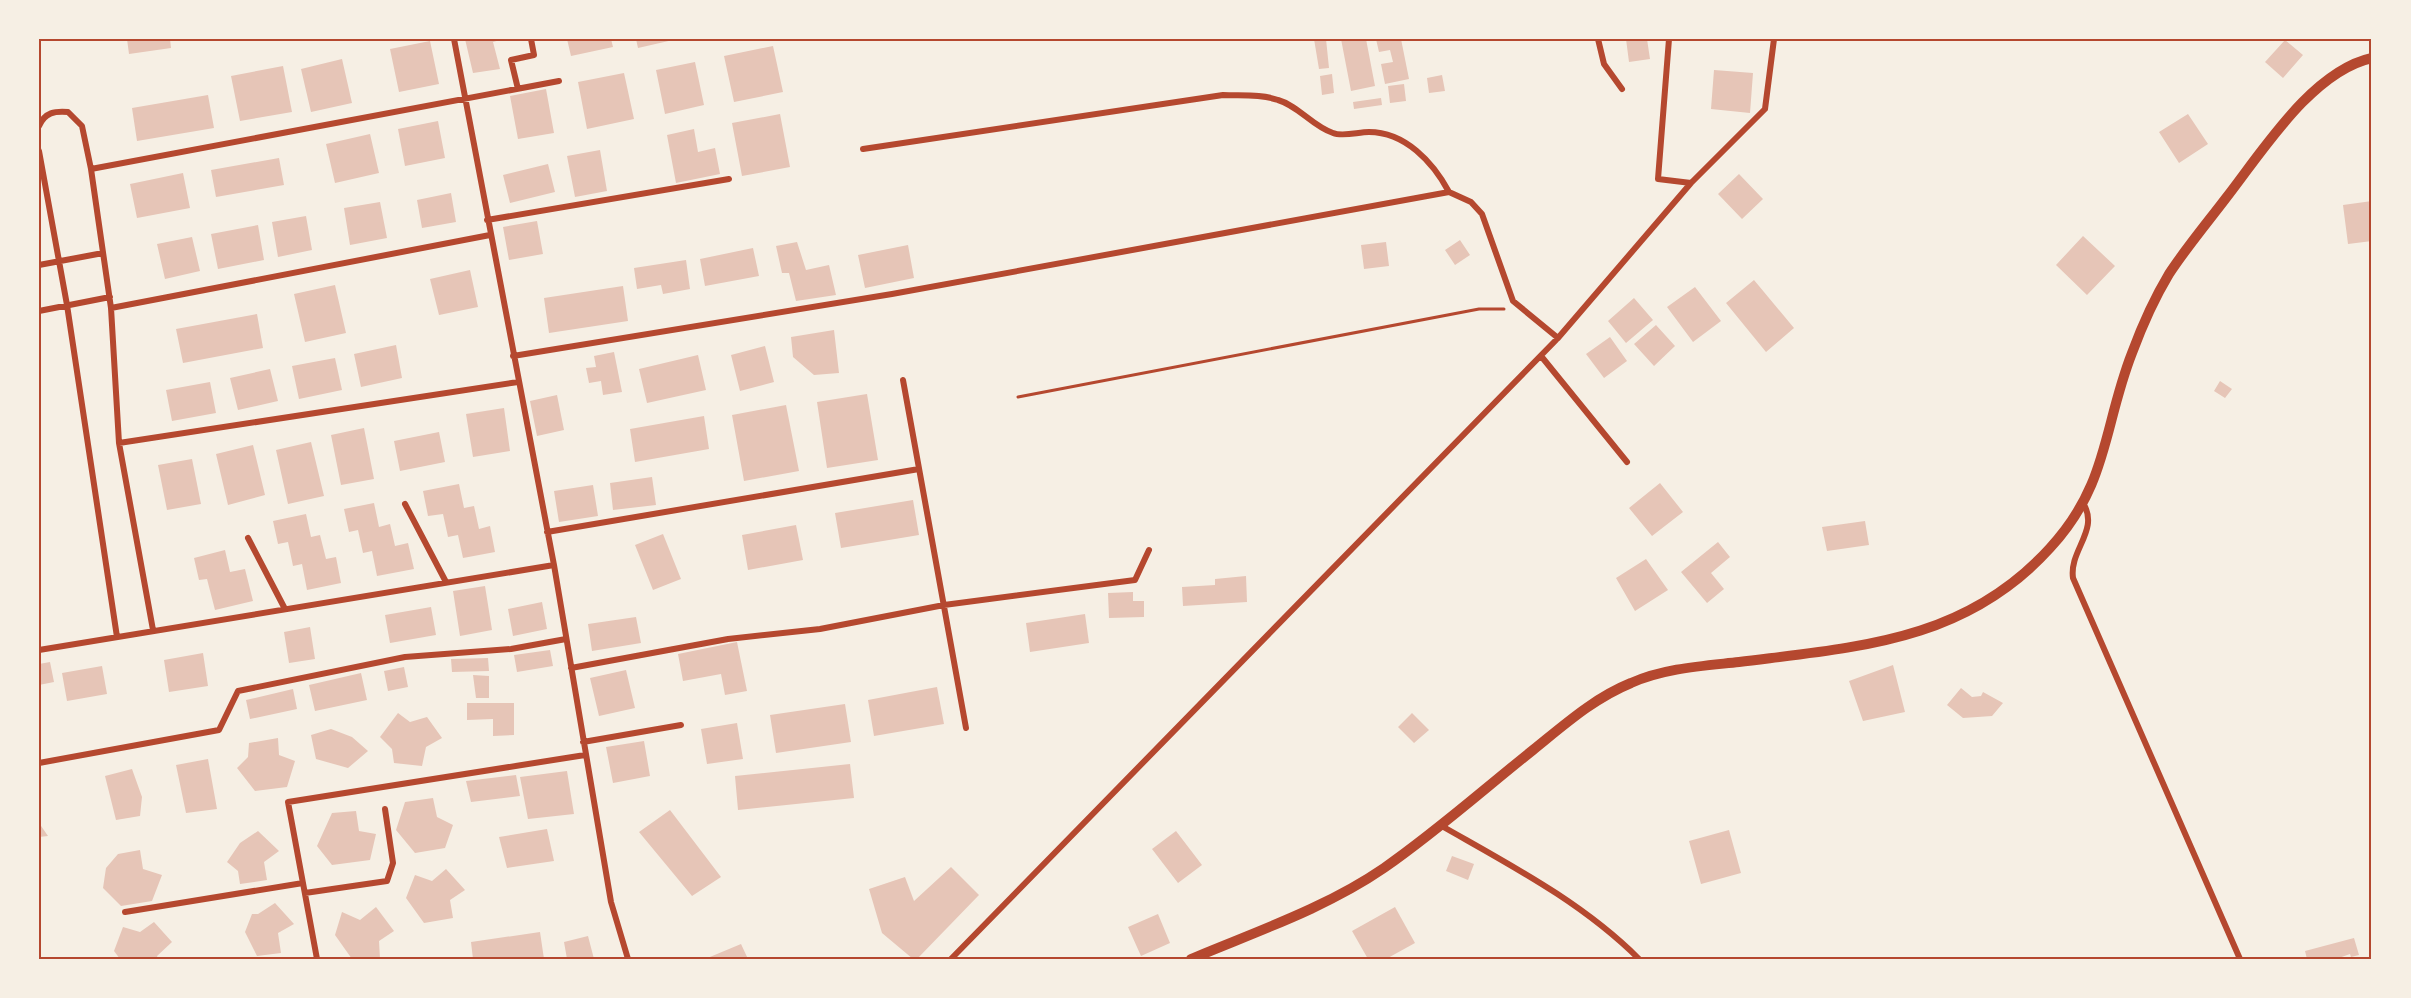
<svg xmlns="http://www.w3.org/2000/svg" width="2411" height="998" font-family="Roboto,sans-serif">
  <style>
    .building { fill: #e6c5b7 }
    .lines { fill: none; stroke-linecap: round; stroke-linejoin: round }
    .path { stroke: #b5482f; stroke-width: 3 }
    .minor { stroke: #b5482f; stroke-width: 6 }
    .tertiary { stroke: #b5482f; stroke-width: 10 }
    .neatline { fill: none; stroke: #b5482f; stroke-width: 2 }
  </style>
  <rect width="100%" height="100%" fill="#f6efe4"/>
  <path class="building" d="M127 39H170L171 48 129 54Z
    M465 39H504L493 42 500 69 473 73Z
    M567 39H611L613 47 571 56Z
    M636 39H673V40L638 48Z
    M1314 39H1326L1329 68 1319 69Z
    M1341 39H1366L1375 86 1351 91Z
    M1376 39H1401L1409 79 1385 84 1381 64 1393 62 1390 50 1379 52Z
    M1626 39H1647L1650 59 1629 62Z
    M2285 40 2303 55 2283 78 2265 62Z
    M430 41 439 84 399 92 390 49Z
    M773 46 783 92 734 102 724 56Z
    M342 59 352 103 311 112 301 69Z
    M695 62 704 105 665 114 656 70Z
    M283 66 292 112 240 121 231 76Z
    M1714 70 1753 73 1750 113 1711 109Z
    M624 73 634 119 587 129 578 82Z
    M1332 74 1334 93 1322 95 1320 76Z
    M1442 75 1445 91 1429 93 1427 78Z
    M1404 84 1406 101 1390 103 1388 86Z
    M546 89 554 133 518 139 510 96Z
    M208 95 214 128 137 141 132 108Z
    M1381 98 1382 105 1354 109 1353 102Z
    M780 114 790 167 742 176 732 123Z
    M2188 114 2208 144 2179 163 2159 132Z
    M438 121 445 158 405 166 398 129Z
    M694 129 698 152 715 148 720 174 676 183 667 135Z
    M370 134 379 173 335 183 326 144Z
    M600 150 607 191 575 197 567 156Z
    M279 158 284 185 216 197 211 170Z
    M548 164 555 192 510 203 503 175Z
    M183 173 190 208 137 218 130 184Z
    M1739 174 1763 199 1742 219 1718 194Z
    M451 193 456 222 422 228 417 200Z
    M2372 201V241L2348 244 2343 205Z
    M380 202 387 238 350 245 344 208Z
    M306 216 312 250 278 257 272 222Z
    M537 221 543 254 509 260 503 227Z
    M258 225 264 260 218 269 211 234Z
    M2083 236 2115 266 2087 295 2056 265Z
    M192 237 200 271 165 279 157 244Z
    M1460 240 1470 255 1455 265 1445 250Z
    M797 242 806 270 829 265 836 295 796 301 789 273H782L776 246Z
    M1386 242 1389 266 1364 269 1361 245Z
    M908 245 914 278 865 288 858 255Z
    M753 248 759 276 705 286 700 259Z
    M686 260 690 289 663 294 661 285 637 289 634 268Z
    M470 270 478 307 439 315 430 279Z
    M1754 280 1794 328 1766 352 1726 303Z
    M335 285 346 333 305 342 294 294Z
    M623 286 628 321 549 333 544 298Z
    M1695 287 1721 321 1693 342 1667 307Z
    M1634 298 1653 320 1626 343 1608 321Z
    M257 314 263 348 183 363 176 329Z
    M1656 325 1675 346 1654 366 1634 344Z
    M834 330 839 373 814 375 793 357 791 337Z
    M1610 337 1627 361 1604 378 1586 354Z
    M396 345 402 378 361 387 354 354Z
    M765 346 774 382 740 391 731 355Z
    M614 352 622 392 603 395 601 381 589 383 586 368 596 367 594 356Z
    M698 355 706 390 647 403 639 369Z
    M335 358 342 390 299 399 292 366Z
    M270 369 278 401 238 410 230 378Z
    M2220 381 2232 389 2225 398 2214 391Z
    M210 382 216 413 172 421 166 390Z
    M867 394 878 460 827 468 817 402Z
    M557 395 564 430 537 436 530 401Z
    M786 405 799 471 744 481 732 415Z
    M504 408 510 451 473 457 466 414Z
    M704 416 709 449 635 462 630 429Z
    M364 428 374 479 341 485 331 435Z
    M439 432 445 462 400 471 394 441Z
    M311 442 324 496 288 504 276 450Z
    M253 445 265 495 228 505 216 454Z
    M192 459 201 504 167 510 158 465Z
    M652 477 656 505 613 510 610 483Z
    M1660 483 1683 512 1652 536 1629 508Z
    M459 484 464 508 474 506 479 529 490 526 495 552 463 558 458 535 448 537 443 514 428 516 423 491Z
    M593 485 598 516 559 522 554 491Z
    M913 500 919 535 841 548 835 513Z
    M374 503 379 527 390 524 395 546 408 543 414 569 377 576 372 551 363 553 358 530 349 532 344 509Z
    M306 514 311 537 320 535 326 559 336 557 341 583 307 590 302 564 293 566 288 542 278 544 273 521Z
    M1865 521 1869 545 1827 551 1822 527Z
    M796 525 803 560 748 570 742 535Z
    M663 534 681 579 653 590 635 545Z
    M1718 542 1730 557 1711 573 1724 589 1707 603 1681 572Z
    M225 550 230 572 245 569 253 601 215 610 207 579 199 580 194 558Z
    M1646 559 1668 590 1635 611 1616 578Z
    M1246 576 1247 602 1183 606 1182 587 1215 585V579Z
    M485 586 492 630 460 636 453 591Z
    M1133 592V601H1144V617L1109 618 1108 593Z
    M542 602 547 629 513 636 508 609Z
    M431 607 436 635 390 643 385 615Z
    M1085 614 1089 643 1030 652 1026 623Z
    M636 617 641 643 592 651 588 624Z
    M310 627 315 659 289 663 284 632Z
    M737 642 747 691 725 695 721 674 683 681 678 654Z
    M550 650 553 666 517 672 514 655Z
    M203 653 208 686 169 692 164 660Z
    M488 658 489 671 452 672 451 659Z
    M50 662 54 682 39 685V664Z
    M1893 665 1905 712 1863 721 1849 681Z
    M102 666 107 694 67 701 62 673Z
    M404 667 408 687 388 691 384 671Z
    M626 670 635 708 599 716 590 678Z
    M361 673 367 700 315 711 309 685Z
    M473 675 489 676V698H476Z
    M937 687 944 724 874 736 868 700Z
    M1961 688 1972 697 1981 696 1983 692 2003 703 1992 716 1963 718 1947 705Z
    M293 689 297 709 250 719 246 700Z
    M467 703H514V735L493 736V719L467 720Z
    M845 704 851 742 776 753 770 715Z
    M398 713 410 722 427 717 442 738 426 747 422 766 394 763 392 749 380 737Z
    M1412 713 1429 730 1414 743 1398 727Z
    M737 723 743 759 707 764 701 729Z
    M331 729 352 737 368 751 348 768 316 759 311 735Z
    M278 738 279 755 295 761 287 787 255 791 237 768 248 757 249 743Z
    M644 741 650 776 613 783 606 747Z
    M208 759 217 809 186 813 176 765Z
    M850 764 854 798 738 810 735 776Z
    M132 769 142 797 140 816 116 820 105 776Z
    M567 771 574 814 528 819 520 777Z
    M516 775 520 796 471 802 466 781Z
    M433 798 437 817 453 825 445 848 415 853 396 830 405 802Z
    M670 810 721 877 692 896 639 832Z
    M356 811 359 831 376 834 370 860 332 865 317 846 332 813Z
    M39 823 48 836 39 837Z
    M547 829 554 861 507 868 499 837Z
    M1729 830 1741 873 1701 884 1689 841Z
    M258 831 279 851 264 862 267 880 240 884 238 871 227 862 240 843Z
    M1176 831 1202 865 1178 883 1152 849Z
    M140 850 143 869 162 875 152 901 121 906 103 888 106 868 118 854Z
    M1452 856 1474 864 1468 880 1446 871Z
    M951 867 979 895 917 959H913L882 933 869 889 905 877 914 901Z
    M446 869 465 890 450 900 453 918 424 923 406 898 415 875 432 881Z
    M275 903 294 924 278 933 281 953 257 956 245 932 252 914H258Z
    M376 907 394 931 379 941 380 959H352L335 935 342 912 360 920Z
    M1395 907 1415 943 1386 959H1368L1352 931Z
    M1158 914 1170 943 1141 956 1128 927Z
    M154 922 172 942 157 956 158 959H120L114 951 123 927 140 932Z
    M540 932 544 959H473L471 942Z
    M588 936 594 959H567L564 942Z
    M2354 938 2359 955 2351 957 2350 954 2336 959H2307L2305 951Z
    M741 944 748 959H705Z"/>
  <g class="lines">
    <path class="path" d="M1018 397 1479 309H1504"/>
    <path class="minor" d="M454 39 554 565 611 902 628 959
      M1598 39 1604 64 1622 89
      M1669 39 1658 179 1691 183
      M518 89 511 60 534 55 531 39
      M39 126C45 112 55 111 68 112L82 126 91 169 111 308 119 443 153 630
      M863 149 1223 95C1240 96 1262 94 1278 100 1299 106 1312 126 1333 133 1343 137 1358 132 1369 132 1405 132 1433 162 1449 192
      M39 151 67 305 117 637
      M91 169 559 81
      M487 220 729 179
      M39 265 103 253
      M111 308 490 235
      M39 311 110 297
      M513 356 892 294 1449 192 1471 202 1482 214 1513 301 1558 338
      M1541 356 1627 462
      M903 380 966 728
      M119 443 518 382
      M2083 503C2100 530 2069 550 2073 578L2240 959
      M405 504 446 582
      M547 532 919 469
      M248 538 285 609
      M39 650 554 565
      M571 668 728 639 820 629 944 605 1135 580 1149 550
      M583 742 681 725
      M39 763 219 730 238 691 405 657 511 649 566 639
      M1440 825C1510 865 1582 902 1639 959
      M305 893 387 881 393 863 385 809
      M125 912 303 883
      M317 959 288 802 585 755
      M951 959 1558 338 1691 183 1765 109 1774 39"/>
    <path class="tertiary" d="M1191 959C1255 932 1326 908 1384 868 1436 832 1484 789 1533 750 1564 725 1594 698 1631 683 1665 668 1703 666 1739 662 1857 647 1965 642 2050 548 2109 484 2103 427 2132 353 2142 326 2154 299 2169 274 2186 248 2207 223 2226 198 2262 152 2312 71 2372 58"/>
  </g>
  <rect width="2411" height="998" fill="none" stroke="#f6efe4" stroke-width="81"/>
  <rect x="40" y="40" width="2330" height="918" class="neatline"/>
</svg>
